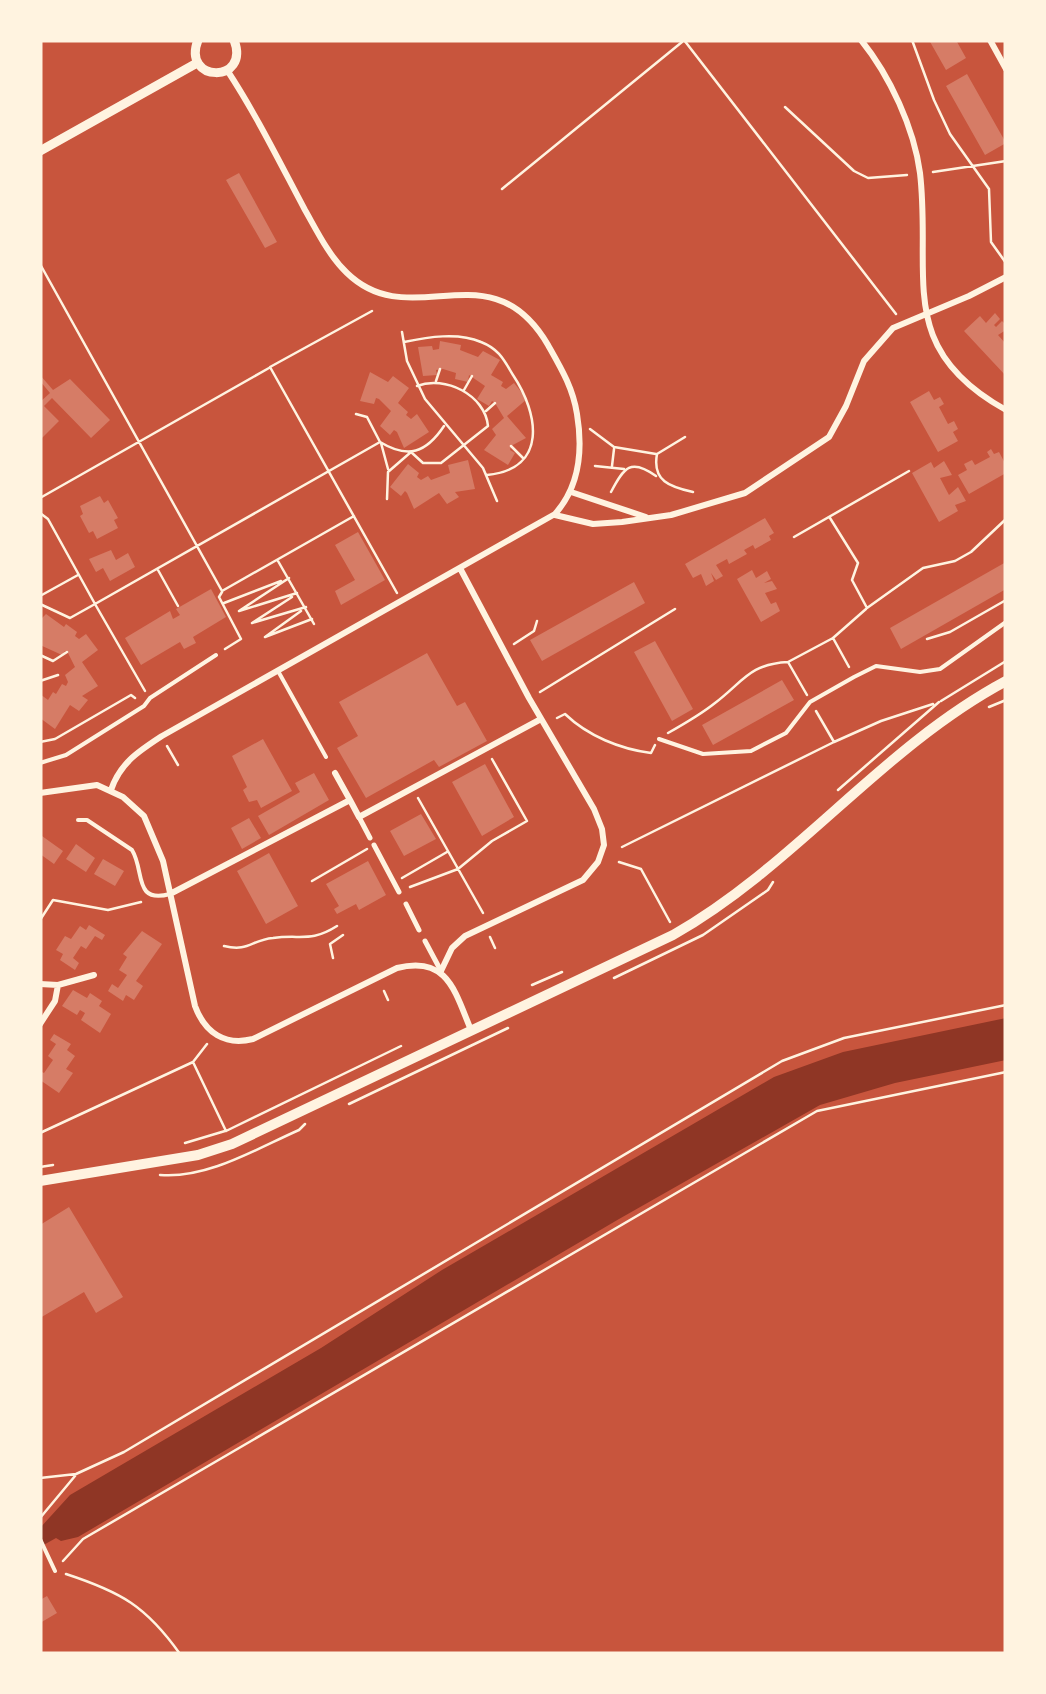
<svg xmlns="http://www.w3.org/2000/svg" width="1046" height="1694" font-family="'Titillium Web',sans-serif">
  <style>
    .water { fill: #8f3625 }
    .building { fill: #d67c66 }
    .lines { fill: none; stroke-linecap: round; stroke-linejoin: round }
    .path { stroke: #fff3e0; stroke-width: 2.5 }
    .service { stroke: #fff3e0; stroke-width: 4 }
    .pedestrian { stroke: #fff3e0; stroke-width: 5 }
    .minor { stroke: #fff3e0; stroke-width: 6 }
    .tertiary { stroke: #fff3e0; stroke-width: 9 }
    .secondary { stroke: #fff3e0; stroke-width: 10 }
  </style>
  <rect width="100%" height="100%" fill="#c8553d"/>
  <path class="water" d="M1006 1018V1060L895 1083 820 1105 619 1219 78 1537 61 1541 56 1538 40 1547V1528L70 1495 321 1348 442 1270 774 1077 843 1052Z"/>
  <path class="building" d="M929 40H956L966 58 946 70Z
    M967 74 1006 143 985 155 946 86Z
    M239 173 277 242 265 248 226 180Z
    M995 313 1000 319 994 325 996 327 1002 321 1006 325V330L998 335 1006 344V376L964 331 980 316 986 323Z
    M440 341 461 345 460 350 478 357 483 351 500 360 491 375 503 382 501 386 506 389 514 383 527 399 507 416 526 438 511 446 510 450 515 453 508 465 484 450 496 435 492 429 504 418 495 403 492 401 489 406 477 399 485 386 469 375 468 382 455 379 456 373 443 369 436 370 437 375 423 376 418 347 432 346 433 350 439 349Z
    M370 372 388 382 393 376 409 388 398 403 408 412 406 415 411 419 417 414 429 432 404 448 397 432 394 430 390 435 380 426 391 411 379 399 376 398 374 404 360 401Z
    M40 375 53 390 70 379 110 420 91 438 52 398 44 406 59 421 40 440V402L50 393 40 381Z
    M929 391 934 400 940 397 944 404 939 407 948 424 954 421 958 429 953 432 958 441 938 452 910 402Z
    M991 449 994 454 999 452 1006 465V473L969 494 958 475 967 470 964 464 972 460 975 465 990 457 987 452Z
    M468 460 475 489 455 492 459 497 447 504 439 493 414 509 407 493 405 491 401 496 390 487 408 464 419 473 417 477 421 480 428 476 431 480 450 473 448 465Z
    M944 461 952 475 940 478 949 495 958 487 966 501 955 505 958 511 939 522 912 473 931 462 934 468Z
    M100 496 104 503 108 500 118 518 114 520 118 528 97 539 93 531 89 533 80 516 83 514 80 506Z
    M765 518 774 533 769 536 771 540 755 549 753 545 744 550 747 554 729 564 727 559 716 565 723 576 716 580 711 573 714 581 706 586 701 574 693 578 685 564Z
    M358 532 385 580 341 605 335 591 355 580 335 545Z
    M111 550 116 560 128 553 135 567 110 581 103 568 96 572 89 559Z
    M1006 562V589L901 649 890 628Z
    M752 570 756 578 767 571 771 579 764 583 772 581 777 589 765 593 771 604 776 602 780 611 761 622 737 579Z
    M634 582 645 603 542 661 530 640Z
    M211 589 226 617 193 637 196 643 184 649 180 642 141 665 125 638 170 611 173 619 180 615 176 609Z
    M46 614 64 627 66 624 77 632 75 636 79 639 86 634 98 650 82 662 98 686 82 696 88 700 79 711 70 705 55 729 40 718V694L48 700 53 692 56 694 62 684 66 686 68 682 65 675 75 667 68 653 65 651 62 655 40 645V620Z
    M655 641 693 709 672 721 634 652Z
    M427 653 457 706 465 702 487 741 439 767 434 760 366 798 337 748 358 736 339 702Z
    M782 680 794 700 713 745 702 725Z
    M263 739 292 791 261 808 257 800 249 802 243 790 247 787 232 756Z
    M485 764 514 817 482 836 452 782Z
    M314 773 329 800 269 835 258 816 300 792 295 783Z
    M421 814 436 839 404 856 390 831Z
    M249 818 261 838 242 849 231 828Z
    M42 836 63 851 54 864 40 854Z
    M76 844 95 858 86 872 66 859Z
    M269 853 298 906 266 924 237 871Z
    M103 859 124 871 115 886 94 874Z
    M368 861 386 895 359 910 356 904 337 914 334 909 339 906 326 884Z
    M89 925 105 935 102 940 95 936 86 949 81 946 73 958 79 963 75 970 60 960 63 954 56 950 65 936 71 939 80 926 86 930Z
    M142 931 162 944 136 981 143 986 134 1000 126 995 123 1001 108 991 112 984 118 988 127 975 119 970 127 957 123 954Z
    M73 990 87 998 90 993 102 1001 99 1006 111 1014 100 1033 81 1020 85 1013 80 1010 77 1015 62 1006Z
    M54 1034 71 1044 67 1050 75 1056 66 1069 73 1073 59 1093 40 1080V1071L44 1073 53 1060 48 1056 56 1044 50 1040Z
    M69 1207 123 1297 96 1313 84 1292 40 1318V1225Z
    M47 1596 57 1613 40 1623V1600Z"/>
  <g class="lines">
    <path class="path" d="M684 40 896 314
      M912 40 934 100 950 134 989 189 991 242 1006 263
      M785 107 854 171 868 178 907 175
      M933 172 1006 161
      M502 189 682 42
      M40 264 222 591 354 516
      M372 311 270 367 397 593
      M402 332 407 361 425 399 483 468 497 501
      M404 342C428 337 458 332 481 342 499 349 504 360 513 375 539 414 548 469 487 475
      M436 381 440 369
      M464 390 472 376
      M486 411 495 403
      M590 429 614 447 656 454
      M685 437 657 454C652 481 670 487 693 492
      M380 442C408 459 426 453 444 426
      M381 443 388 469
      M511 446 523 458
      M595 466 624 469
      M612 466 614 449
      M611 492C624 467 631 458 656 476
      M40 498 269 368
      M387 499 388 472 411 452 423 463H441L488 426C485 395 445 375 417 386
      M40 513 48 519 95 604 70 618 40 604
      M830 518 858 563 852 580 867 608 923 568 955 561 971 552 1006 519
      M794 537 909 471
      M278 561 314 624
      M158 570 178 606
      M289 578 239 611 297 593
      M222 592 219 597 241 639 225 649
      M40 596 78 575
      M292 597 252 623 306 607
      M224 603 281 581
      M301 611 265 637 312 619
      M927 639 950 632 1006 600
      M514 644 534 631 537 621
      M40 655 53 661 67 652
      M849 667 833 638 866 609
      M40 681 58 675
      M145 691 95 604 380 442 367 417 356 414
      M540 692 675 609
      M807 695 788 662 833 638
      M941 701 1006 661
      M989 707 1006 700
      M816 711 834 742
      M557 718 565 714C588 736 620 749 651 753L655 745
      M668 733C684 724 700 715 715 703 743 682 749 664 788 662
      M40 742 55 739 131 695 135 698
      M167 746 178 765
      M838 790 939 702
      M418 798 483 913
      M622 847 834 742 881 721 933 704
      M619 862 641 869 670 922
      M402 878 447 852
      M312 881 367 849
      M410 887 458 869 492 841 527 821 492 759
      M40 920 53 900 108 910 141 902
      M490 937 495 948
      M224 946C249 952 251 940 273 938 301 934 310 943 337 926
      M333 958 330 944 343 935
      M614 978 703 935 768 890 773 882
      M532 985 562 972
      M384 991 388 1000
      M193 1062 226 1131 401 1046
      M349 1104 508 1028
      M40 1133 193 1062 207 1044
      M185 1143 225 1131
      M40 1167 53 1165
      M160 1175C207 1179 256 1149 299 1130L305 1124
      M40 1478 76 1474 124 1452 782 1061 844 1038 1006 1005
      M40 1518 75 1476
      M63 1561 83 1539 817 1111 1006 1072
      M66 1574C121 1592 146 1606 180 1654"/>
    <path class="service" d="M278 671 326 757
      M659 739 703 754 751 751 786 733 810 702 854 677 876 666 920 672 940 669 1006 622
      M40 763 66 755 144 706 150 698 216 655
      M78 820H87L132 850C145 871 133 904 170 894
      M40 1539 55 1571"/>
    <path class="pedestrian" d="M359 817 370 838
      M374 845 399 892
      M406 904 419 930
      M425 941 441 971"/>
    <path class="minor" d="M861 40C890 76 914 128 920 173 932 276 894 348 1006 410
      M990 40 1006 69
      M571 492 646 517
      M555 515 593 524 622 522 671 515 745 493 829 437 846 406 864 361 893 328 969 296 1006 277
      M335 773 350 800
      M111 790C120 763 139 751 162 736L555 514C580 486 583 450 577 414 573 388 561 368 548 345 490 246 412 336 347 273 329 256 317 231 305 210 280 163 256 114 227 70
      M40 793 97 785 123 797 144 816 163 861 195 1006C205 1033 225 1046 253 1039L397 968C448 955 455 992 471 1030
      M170 894 350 800 359 817 541 719
      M441 971 452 948 465 936 583 880 598 862 604 845 602 829 594 809 529 698 461 570
      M40 984 58 985 94 975
      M40 1024 55 1001 58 985"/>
    <path class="tertiary" d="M198 40C181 83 251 84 234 40
      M40 151 197 63"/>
    <path class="secondary" d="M40 1181 198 1155 232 1144 673 935C796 865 881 748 1006 681"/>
  </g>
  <rect width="1046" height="1694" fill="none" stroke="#fff3e0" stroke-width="85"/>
</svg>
